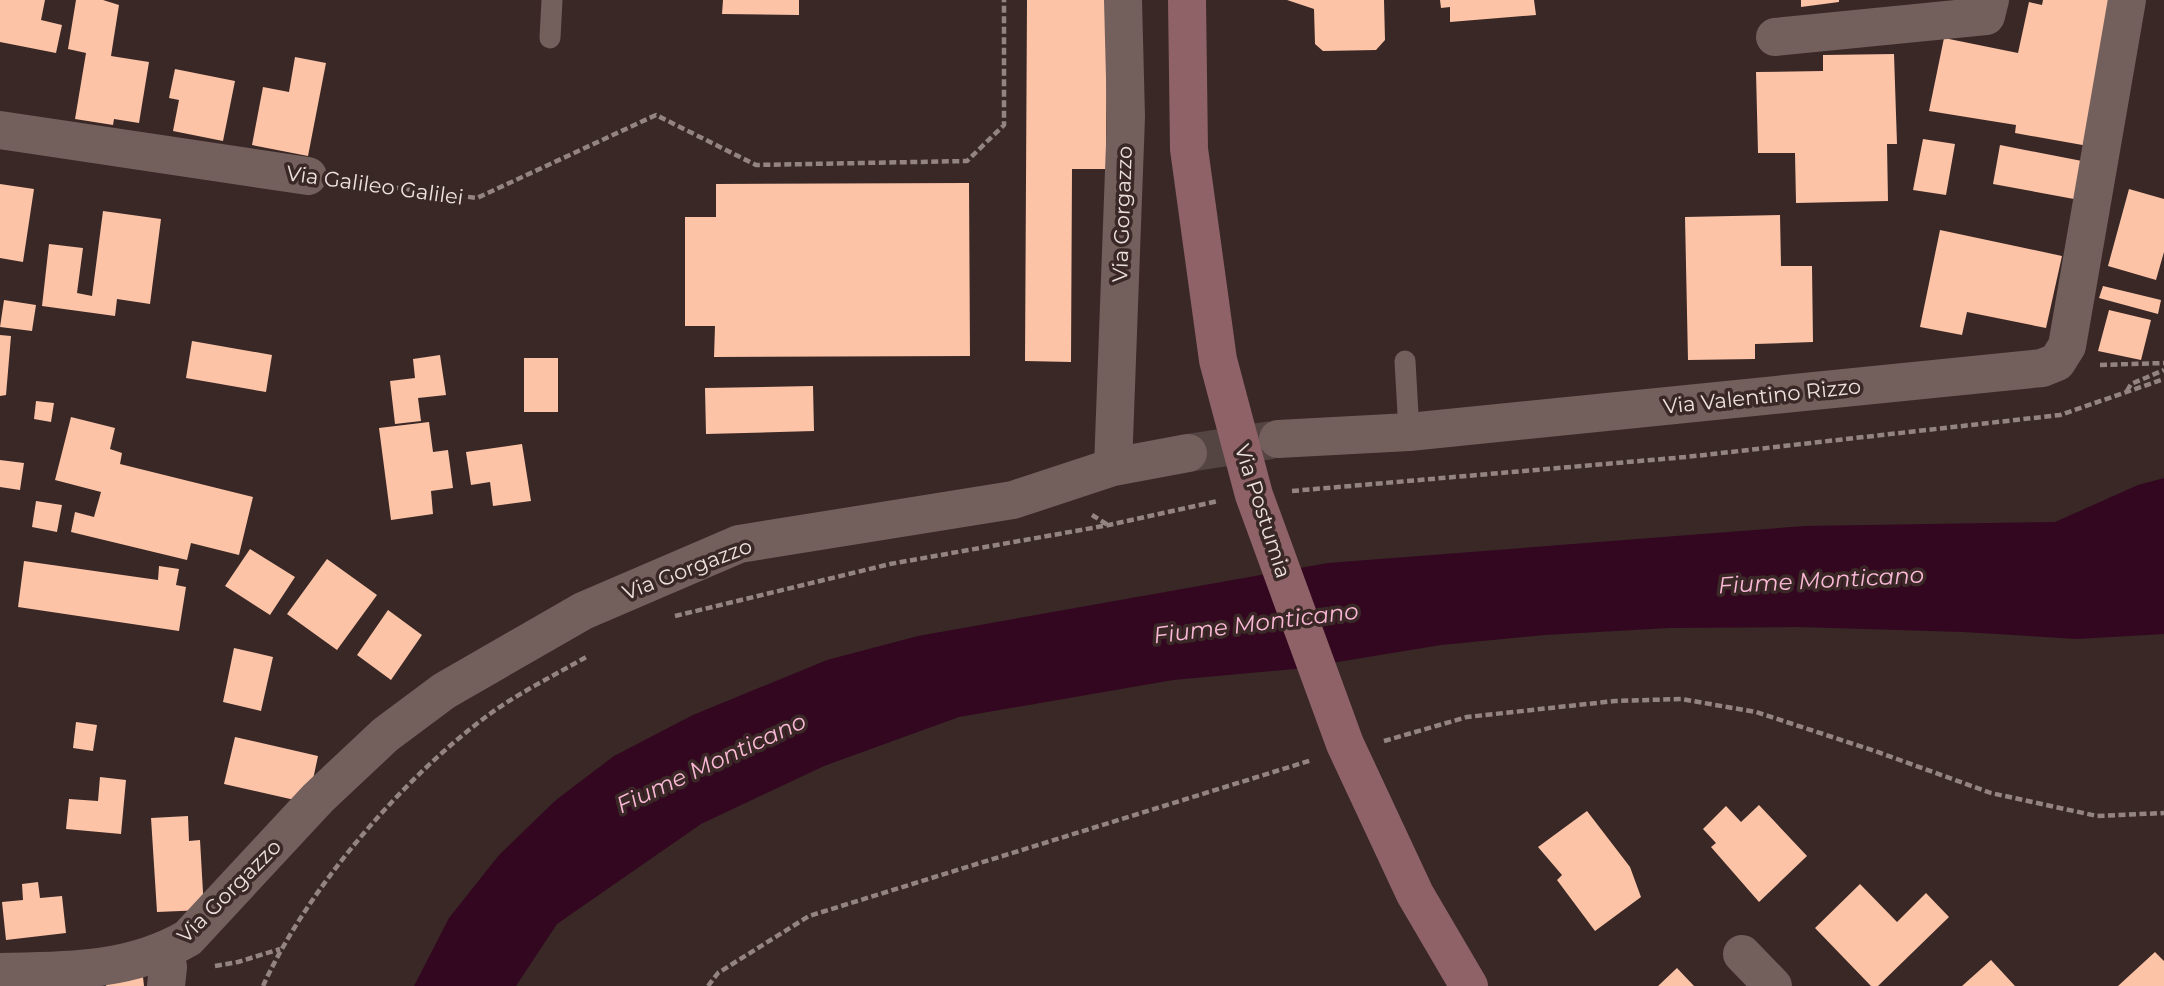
<svg xmlns="http://www.w3.org/2000/svg" width="2164" height="986" font-family="Montserrat,sans-serif">
  <style>
    .water { fill: #330720 }
    .building { fill: #fcc3a7 }
    .lines { fill: none; stroke-linecap: round; stroke-linejoin: round }
    .minor-tunnel { stroke: #544442; stroke-width: 38; stroke-dasharray: 38 19; stroke-linecap: butt }
    .path { stroke: #938482; stroke-width: 4.5; stroke-dasharray: 7 3.5; stroke-linecap: butt }
    .service { stroke: #735f5c; stroke-width: 21 }
    .minor { stroke: #735f5c; stroke-width: 38 }
    .secondary { stroke: #8e6266; stroke-width: 38 }
    .labels { text-anchor: middle; dominant-baseline: central; stroke-width: 7; stroke-linejoin: round; paint-order: stroke }
    .street-label { font-size: 21px; fill: #ede1df; stroke: #392826 }
    .water-label { font-size: 23px; font-style: italic; fill: #fbb8d6; stroke: #392826 }
  </style>
  <rect width="100%" height="100%" fill="#392826"/>
  <path class="water" d="M2164 478V634L2077 639 1963 632 1798 627 1669 628 1545 635 1441 645 1295 669 1173 680 959 717 824 766 701 824 557 924 516 986H414L449 918 499 855 556 800 614 756 693 715 827 660 918 636 1328 563 1805 526 2055 522 2138 485Z"/>
  <path class="building" d="M0 0H45L41 20 62 25 56 53 0 42Z
    M76 0H103L119 5 111 56 149 62 139 123 114 119 113 125 75 119 86 53 68 49Z
    M723 0H799V15L722 14Z
    M1027 0H1107L1106 169H1072L1071 362 1025 361Z
    M1287 0H1384L1385 40 1376 50 1323 51 1315 44 1314 9Z
    M1440 0H1534L1536 15 1450 22V7L1441 8Z
    M1801 0H1839V2L1801 7Z
    M2043 0H2118L2088 146 2015 133 2016 125 1929 111 1944 38 2018 53 2029 2 2042 5Z
    M1894 54 1897 144H1887L1888 201 1796 203 1795 153H1758L1756 72 1823 71V55Z
    M295 57 326 63 308 156 252 145 263 87 289 92Z
    M175 69 235 81 223 141 173 131 179 100 169 98Z
    M1923 139 1955 144 1946 195 1913 190Z
    M2000 145 2082 161 2074 199 1993 184Z
    M969 183 970 356 714 357 715 326H685V217H716V184Z
    M0 184 34 189 23 262 0 258Z
    M2129 189 2164 199V252L2156 280 2108 266Z
    M103 211 161 219 150 304 117 299 115 316 42 306 49 244 83 248 77 293 92 296Z
    M1780 215 1781 266H1812L1813 342 1755 344V359L1688 360 1685 217Z
    M1940 230 2062 256 2046 328 1967 312 1962 335 1920 327Z
    M2103 286 2161 300 2158 314 2099 298Z
    M4 300 36 305 32 331 0 327Z
    M2109 310 2151 320 2141 360 2098 351Z
    M0 335 11 336 6 395 0 396Z
    M192 341 272 355 266 392 186 378Z
    M440 355 446 395 418 398 421 421 395 424 390 381 415 378 413 359Z
    M524 358H558V412H524Z
    M813 386 814 431 706 434 705 388Z
    M36 401 54 403 51 422 34 419Z
    M71 417 115 428 110 449 122 453 120 464 253 497 239 555 191 543 187 560 71 532 75 512 94 517 101 492 55 480Z
    M429 422 433 452 448 450 453 488 431 491 433 514 391 520 379 428Z
    M522 444 531 501 493 506 490 482 471 485 466 452Z
    M0 460 24 463 20 490 0 487Z
    M36 501 62 505 57 532 32 527Z
    M250 549 295 577 270 615 225 586Z
    M327 559 377 595 337 650 287 614Z
    M24 561 158 580 159 566 179 569 176 585 186 587 179 631 18 607Z
    M388 610 422 635 391 680 357 655Z
    M234 648 273 657 261 711 223 702Z
    M76 722 97 725 93 751 73 748Z
    M235 737 318 756 308 803 224 784Z
    M100 777 126 780 121 834 66 829 69 799 98 801Z
    M1759 805 1807 856 1759 902 1711 847 1716 843 1703 829 1726 806 1741 822Z
    M1587 811 1630 867 1641 897 1595 931 1557 880 1562 875 1538 847Z
    M188 816 189 841 200 840 204 910 157 912 151 818Z
    M38 882 40 898 62 896 66 933 6 940 2 902 23 900 22 884Z
    M1860 884 1897 922 1926 893 1949 917 1878 986H1871L1815 928Z
    M2155 952 2164 961V986H2118Z
    M1991 960 2015 986H1962Z
    M1677 968 1694 986H1658Z
    M143 977 144 986H106V982Z"/>
  <g class="lines">
    <path class="minor-tunnel" d="M1188 453 1272 440"/>
    <path class="path" d="M343 181 477 198 656 115 756 165 967 161 1004 125V0
      M2100 365 2164 363
      M2127 391 2131 384 2164 370
      M1292 491 1686 457 2060 415 2164 379
      M1092 515 1108 525
      M675 616 890 564 1109 525 1218 501
      M1384 741 1467 717 1615 701 1681 699 1756 712 1875 751 1991 793 2097 816 2164 813
      M215 966 238 962 280 949
      M263 986C307 889 402 779 487 716 518 693 555 675 588 656
      M708 986 718 973 809 916 1312 760"/>
    <path class="service" d="M550 38 552 0
      M1405 361 1409 432"/>
    <path class="minor" d="M1775 37 1986 16 1990 0
      M0 130 308 176
      M1278 439 1409 432 2042 368 2057 362 2067 346 2127 0
      M1113 467 1126 117 1123 0
      M165 952 168 967 166 986
      M1742 954 1773 986
      M0 972C65 971 130 972 188 938L318 798 385 735 444 691 583 611 739 544 1013 500 1113 467 1188 453"/>
    <path class="secondary" d="M1187 0 1189 149 1218 360 1254 495 1345 744 1415 894 1469 986"/>
  </g>
  <g class="labels">
    <g class="street-label">
      <text transform="translate(375 185) rotate(8)">Via Galileo Galilei</text>
      <text transform="translate(1122 214) rotate(-88)">Via Gorgazzo</text>
      <text transform="translate(1762 396) rotate(-6)">Via Valentino Rizzo</text>
      <text transform="translate(1263 511) rotate(72)">Via Postumia</text>
      <text transform="translate(687 569) rotate(-21)">Via Gorgazzo</text>
      <text transform="translate(229 891) rotate(-45)">Via Gorgazzo</text>
    </g>
    <g class="water-label">
      <text transform="translate(1821 580) rotate(-3)">Fiume Monticano</text>
      <text transform="translate(1256 623) rotate(-7)">Fiume Monticano</text>
      <text transform="translate(711 763) rotate(-25)">Fiume Monticano</text>
    </g>
  </g>
</svg>
